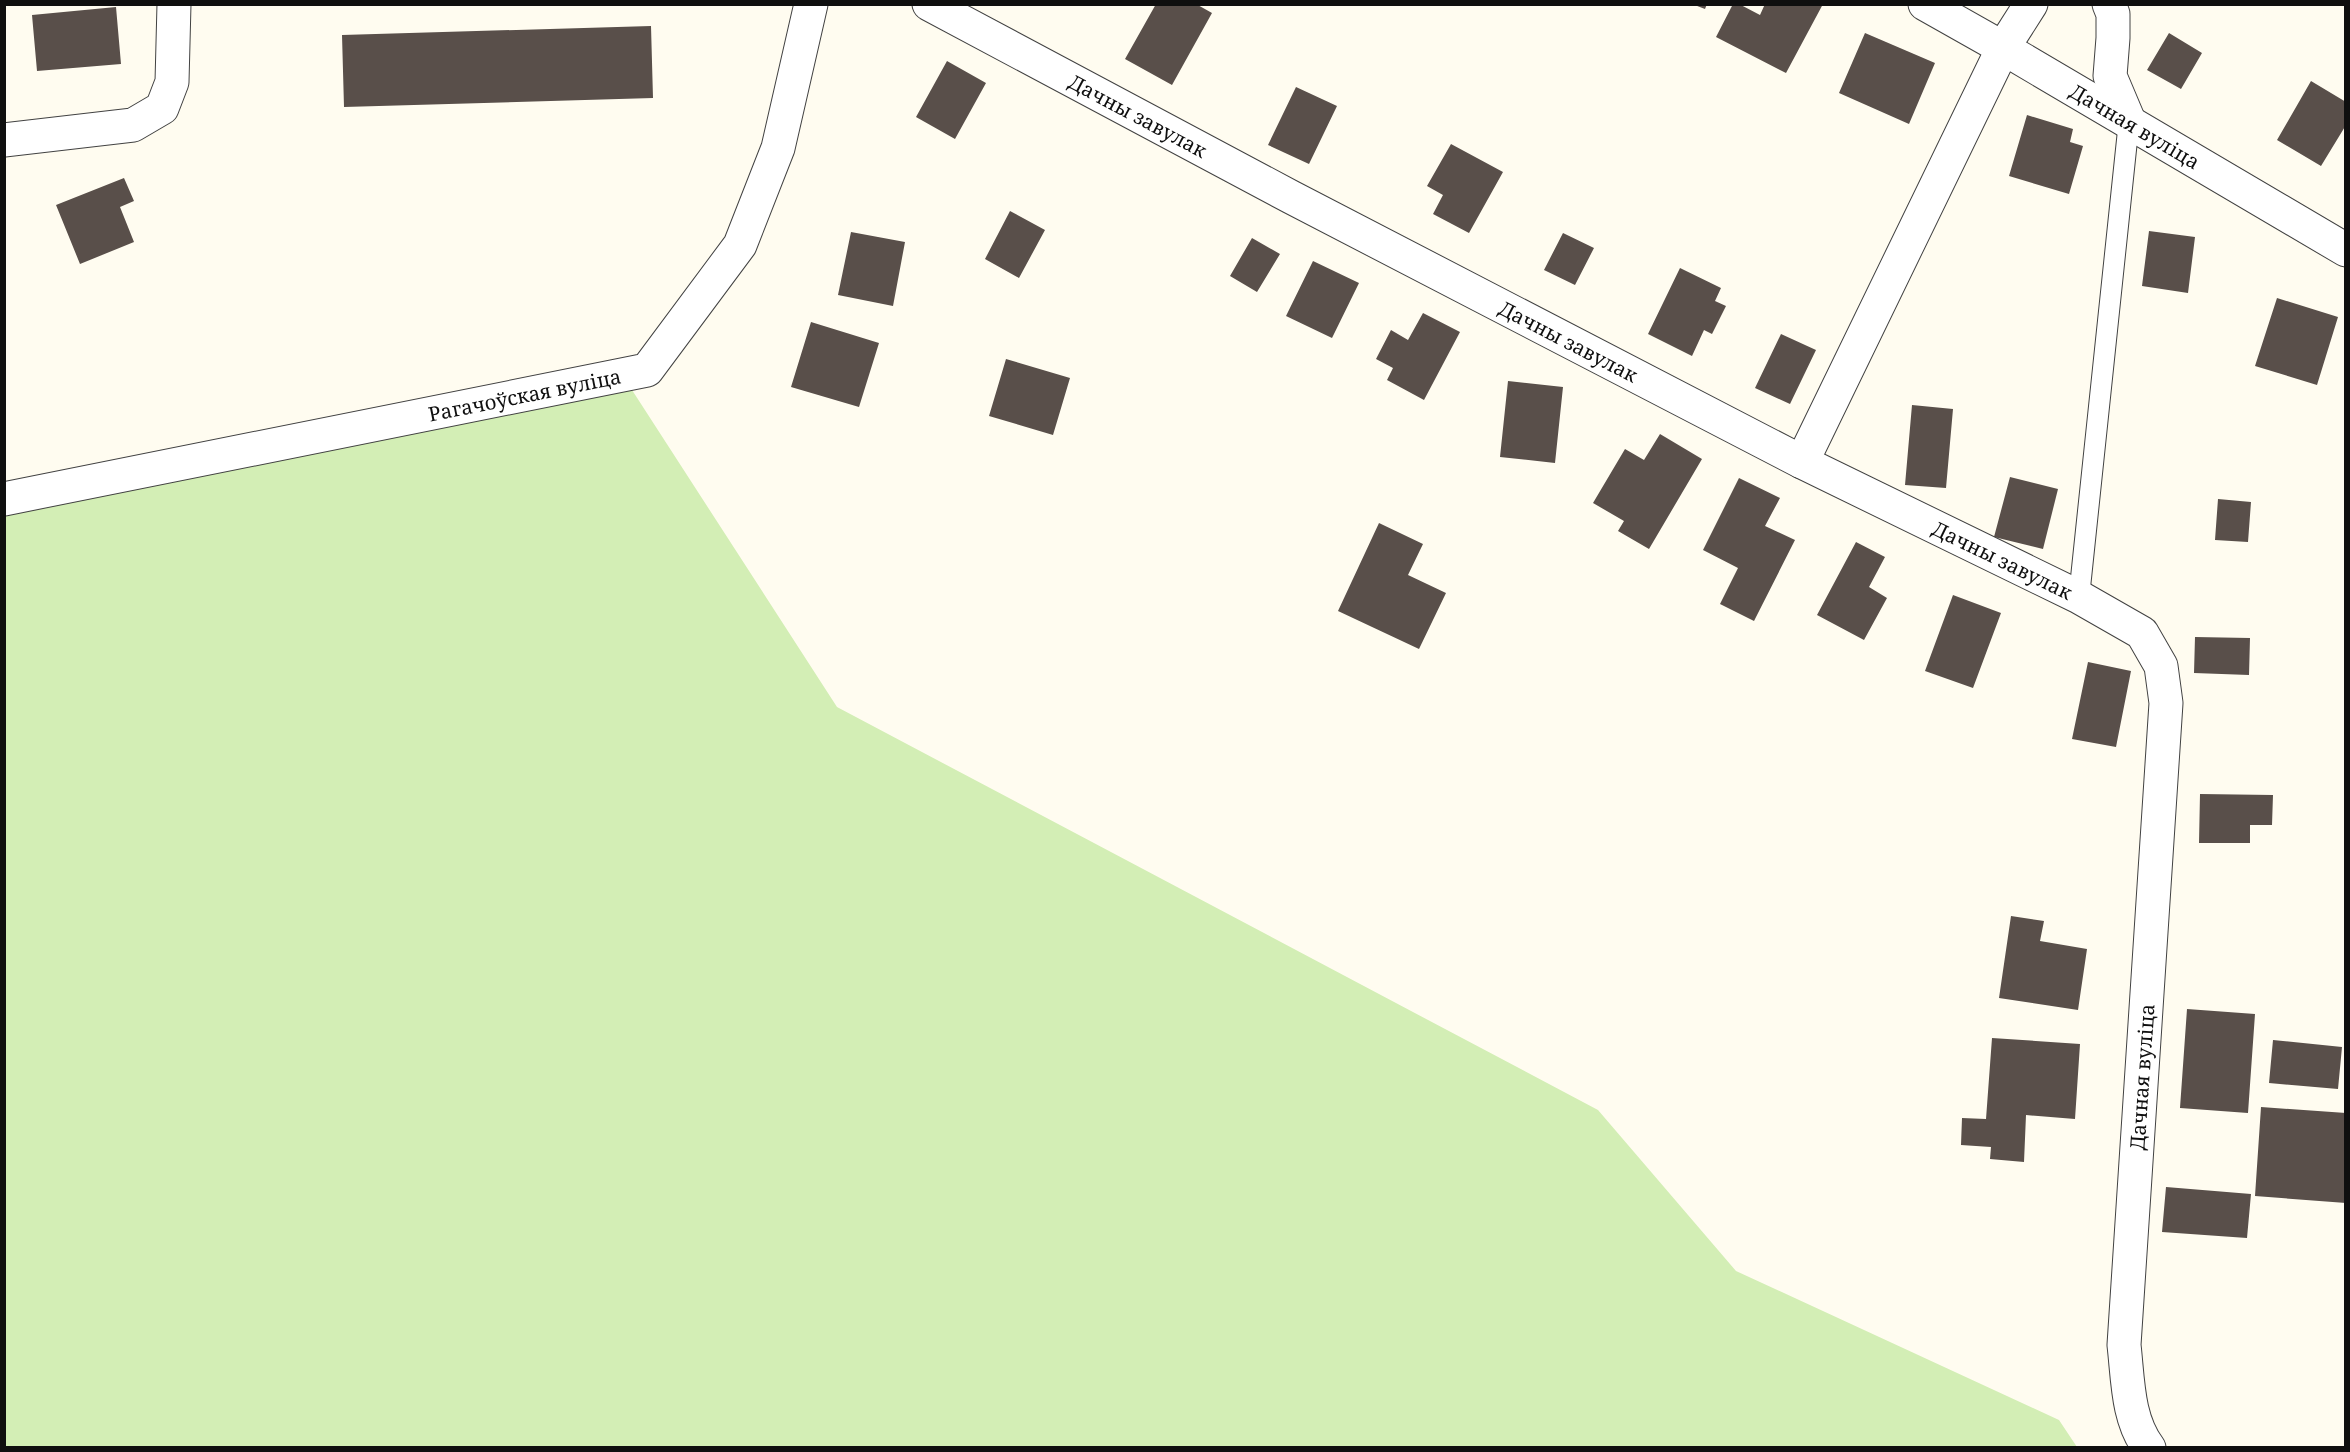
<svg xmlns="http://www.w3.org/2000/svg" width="2350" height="1452" font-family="'Noto Serif',serif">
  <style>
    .green { fill: #d3eeb5 }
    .building { fill: #594f4a }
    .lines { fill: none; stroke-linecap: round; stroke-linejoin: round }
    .service-casing { stroke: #424242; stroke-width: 22 }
    .minor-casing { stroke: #424242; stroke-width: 35 }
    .service { stroke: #fff; stroke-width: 20 }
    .minor { stroke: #fff; stroke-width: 33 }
    .labels { text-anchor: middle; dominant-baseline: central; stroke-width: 6; stroke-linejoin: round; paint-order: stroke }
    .street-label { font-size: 20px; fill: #0f0f0f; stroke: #fff }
  </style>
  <rect width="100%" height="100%" fill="#fffcf0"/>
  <path class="green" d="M632 390 837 707 1598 1110 1736 1271 2059 1420 2077 1447 5 1448V508Z"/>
  <path class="building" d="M1156 4H1196L1212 13 1172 85 1125 59Z
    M1692 4H1707L1705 9Z
    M1733 4H1739L1760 15 1765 4H1823L1786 73 1716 37Z
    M116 7 121 64 37 71 32 15Z
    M651 26 653 98 344 107 342 35Z
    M1865 33 1935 63 1909 124 1839 93Z
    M2169 33 2202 53 2181 89 2147 70Z
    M947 61 986 83 955 139 916 117Z
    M2311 81 2346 102V125L2321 166 2277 140Z
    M1296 87 1337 106 1309 164 1268 145Z
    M2027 115 2073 129 2070 142 2083 146 2069 194 2009 176Z
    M1451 144 1503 172 1469 233 1433 214 1443 195 1427 186Z
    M124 178 134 201 120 207 134 242 80 264 56 205Z
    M1010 211 1045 230 1019 278 985 259Z
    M2149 231 2195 237 2188 293 2142 286Z
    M851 232 905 242 893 306 838 295Z
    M1563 233 1594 248 1575 285 1544 270Z
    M1252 238 1280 254 1257 292 1230 276Z
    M1313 261 1359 283 1332 338 1286 316Z
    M1680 268 1721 288 1715 301 1726 306 1712 334 1704 330 1692 356 1648 334Z
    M2277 298 2338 317 2317 385 2255 366Z
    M1423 313 1460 332 1424 400 1387 380 1393 368 1376 359 1391 330 1408 340Z
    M811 322 879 343 859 407 791 387Z
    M1781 334 1816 350 1790 404 1755 388Z
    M1006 359 1070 378 1053 435 989 416Z
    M1508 381 1563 387 1555 463 1500 457Z
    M1912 405 1953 409 1946 488 1905 485Z
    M1660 434 1702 459 1649 549 1618 531 1624 521 1593 503 1625 449 1644 460Z
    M2010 477 2058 489 2043 549 1994 537Z
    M1739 478 1780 498 1765 526 1795 540 1754 621 1720 604 1738 568 1703 550Z
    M2218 499 2251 502 2248 542 2215 540Z
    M1379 523 1423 544 1408 575 1446 593 1419 649 1338 611Z
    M1856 542 1885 557 1869 587 1887 598 1864 640 1817 615Z
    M1953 595 2001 613 1973 688 1925 671Z
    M2195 637 2250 638 2249 675 2194 673Z
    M2088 662 2131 671 2116 747 2072 739Z
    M2200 794 2273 795 2272 825H2250V843H2199Z
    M2011 916 2044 921 2040 941 2087 949 2078 1010 1999 998Z
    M2187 1009 2255 1014 2248 1113 2180 1108Z
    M1992 1038 2080 1044 2075 1119 2026 1115 2024 1162 1990 1159 1991 1147 1961 1145 1962 1118 1986 1119Z
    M2273 1040 2342 1047 2338 1089 2269 1083Z
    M2261 1107 2346 1113V1203L2255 1196Z
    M2166 1187 2251 1194 2247 1238 2162 1232Z"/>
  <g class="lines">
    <defs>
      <path id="service" d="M2079 597 2129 121"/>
      <g id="minor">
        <path id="s1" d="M929 4 1291 197 1802 462 2079 597 2142 633 2161 666 2166 703 2124 1345C2128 1379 2127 1419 2149 1448"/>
        <path id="s2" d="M1925 4 2003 48 2346 250"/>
        <path d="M2109 4 2113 14V38L2110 76 2129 121"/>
        <path d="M4 140 133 125 162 108 172 82 174 4"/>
        <path d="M1802 462 2003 48 2031 4"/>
        <path id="s3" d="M4 499 647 370 740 245 778 148 811 4"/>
      </g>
    </defs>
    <use href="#service" class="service-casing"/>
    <use href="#minor" class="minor-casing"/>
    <use href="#service" class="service"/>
    <use href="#minor" class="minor"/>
  </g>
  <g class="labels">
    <g class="street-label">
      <text stroke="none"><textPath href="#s1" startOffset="237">Дачны завулак</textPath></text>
      <text stroke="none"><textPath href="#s2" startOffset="243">Дачная вуліца</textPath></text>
      <text stroke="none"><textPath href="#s1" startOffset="723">Дачны завулак</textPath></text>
      <text stroke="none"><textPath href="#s3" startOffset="531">Рагачоўская вуліца</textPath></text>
      <text stroke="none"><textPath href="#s1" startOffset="1209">Дачны завулак</textPath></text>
      <text transform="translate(2142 1077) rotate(-86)">Дачная вуліца</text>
    </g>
  </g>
  <rect width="2350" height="1452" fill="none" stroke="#0f0f0f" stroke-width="12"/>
</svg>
